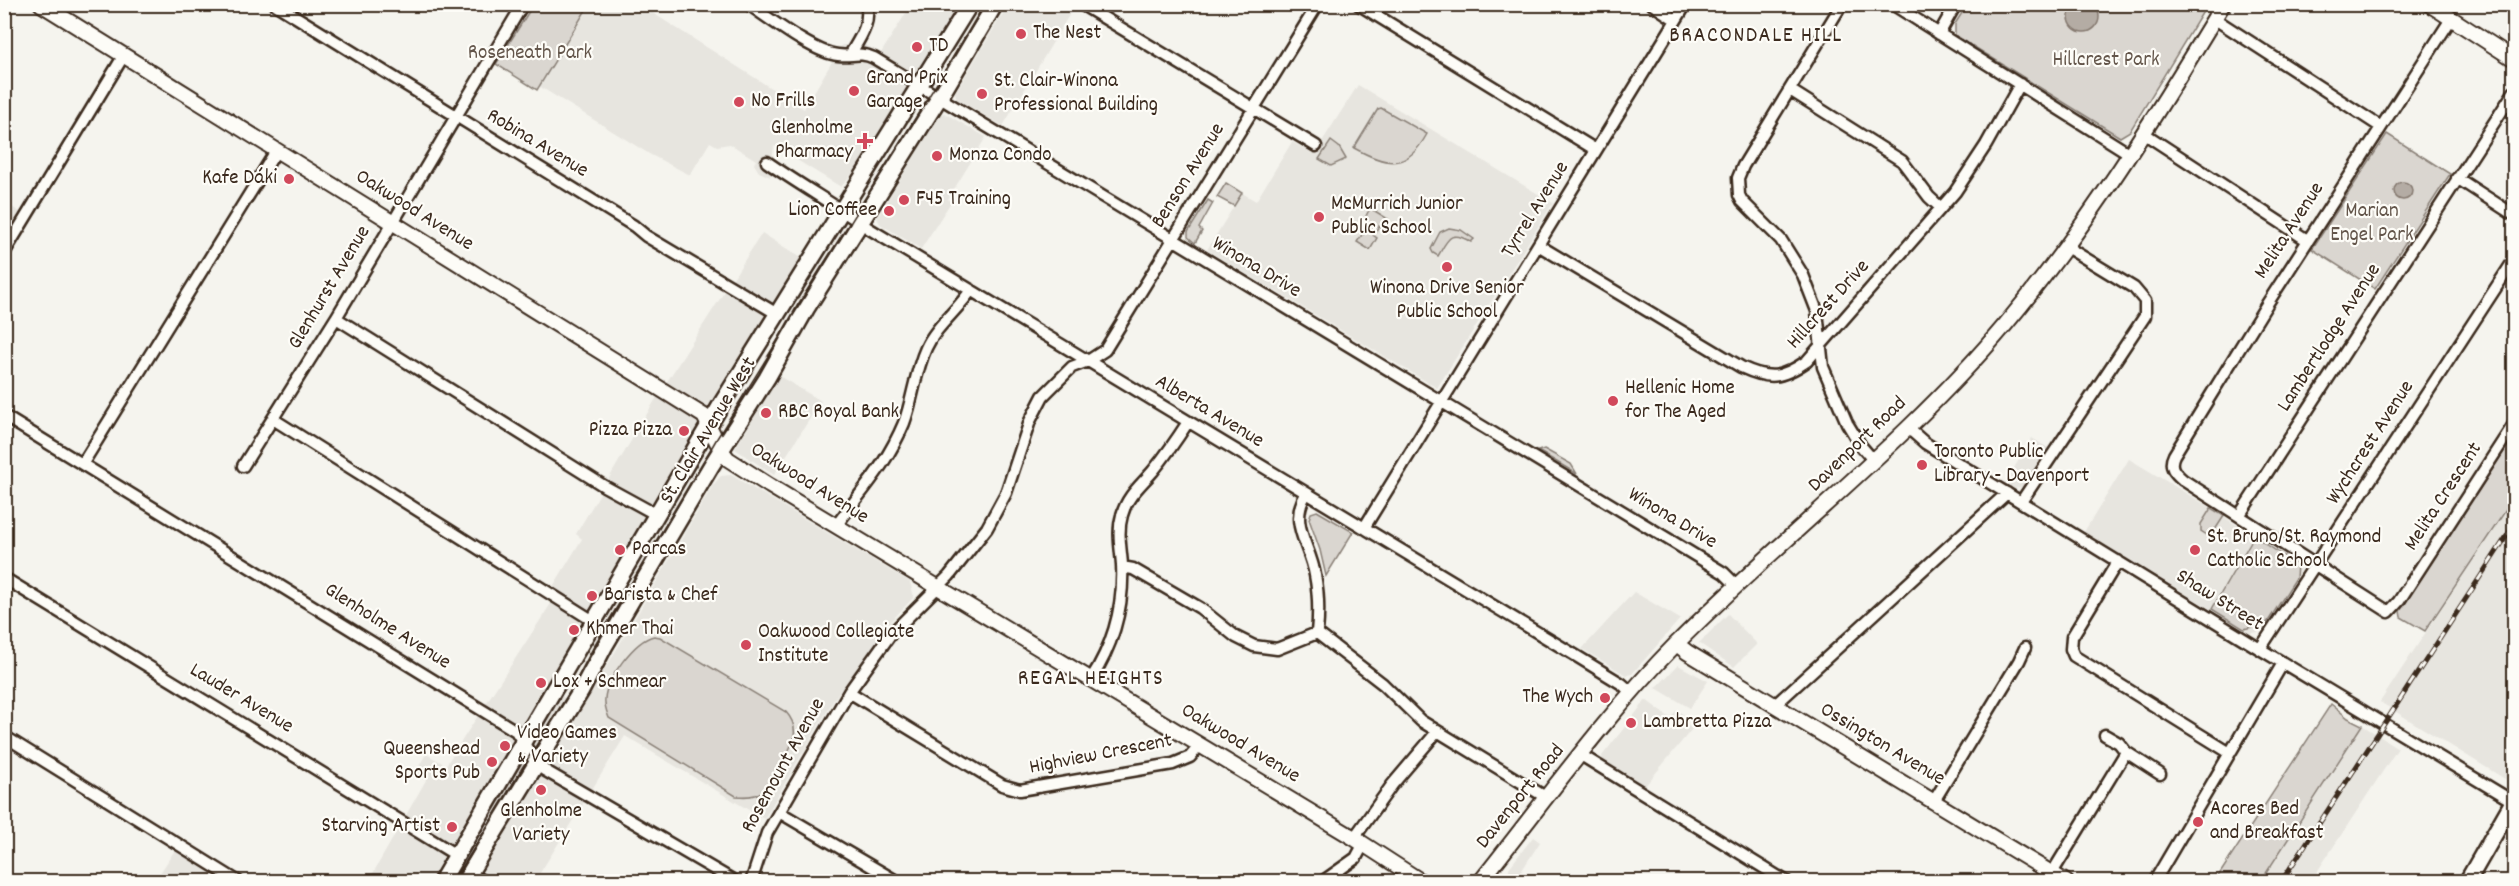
<svg xmlns="http://www.w3.org/2000/svg" width="2519" height="886" font-family="Dekko,sans-serif">
  <style>
    .built { fill: #e7e5df }
    .green { fill: #dad6d0; stroke: #8a8077; stroke-width: 1.5 }
    .water { fill: #b4aca4; stroke: #84786e; stroke-width: 1.5 }
    .lines { fill: none; stroke-linecap: round; stroke-linejoin: round }
    .minor-casing { stroke: #3b2a1e; stroke-width: 15 }
    .tertiary-casing { stroke: #3b2a1e; stroke-width: 18 }
    .secondary-casing { stroke: #3b2a1e; stroke-width: 20 }
    .minor { stroke: #fdfcf7; stroke-width: 10 }
    .tertiary { stroke: #fdfcf7; stroke-width: 14 }
    .secondary { stroke: #fdfcf7; stroke-width: 15 }
    .tram { stroke: #3b2a1e; stroke-width: 1.5 }
    .rail-casing { stroke: #3b2a1e; stroke-width: 5 }
    .rail { stroke: #fdfcf7; stroke-width: 3; stroke-dasharray: 9; stroke-linecap: butt }
    .poi-dot { fill: #d1495b; stroke: #fdfcf7; stroke-width: 2 }
    .labels { text-anchor: middle; dominant-baseline: central; stroke-width: 4.5; stroke-linejoin: round; paint-order: stroke }
    .poi-label { font-size: 21px; fill: #3b2a1e; stroke: #fdfcf7; text-anchor: start }
    .park-label { font-size: 21px; fill: #63554a; stroke: #fdfcf7 }
    .street-label { font-size: 21px; fill: #3b2a1e; stroke: #fdfcf7 }
    .neighbourhood-label { font-size: 22px; letter-spacing: 1.5px; fill: #3b2a1e; stroke: #fdfcf7 }
  </style>
  <rect width="100%" height="100%" fill="#f5f4ee"/>
  <filter id="ink" filterUnits="userSpaceOnUse"><feTurbulence type="fractalNoise" baseFrequency=".0167" numOctaves="2"/><feDisplacementMap in="SourceGraphic" scale="12" xChannelSelector="R" yChannelSelector="G"/><feConvolveMatrix kernelMatrix="1 2 1 2 8 2 1 2 1" color-interpolation-filters="sRGB"/></filter>
  <g filter="url(#ink)">
    <path class="built" d="M589 5H640L804 109 842 45H865L881 53 911 5H958L869 153 841 187 774 146 770 177 759 172 754 164 756 160 730 144 717 146 710 142 690 175 651 155 539 86Z
      M1008 5H1075L1003 126 957 99 955 93Z
      M1358 85 1553 203 1437 388 1207 250 1242 193 1256 201 1292 142 1314 154Z
      M944 113 986 137 948 199 951 202 921 249 880 224 877 218 938 117Z
      M5 203 20 212 5 236Z
      M762 233 803 259 596 608 546 685 581 710 713 485 721 476 731 475 910 582 914 597 892 620 835 698 764 819 625 736 535 881 368 882 426 780 415 773 426 754 446 765 552 602 546 598 582 539 576 534 654 402Z
      M779 376 821 401 774 475 735 449Z
      M2032 438 2048 448 2023 486 2015 489 2005 483Z
      M2129 459 2211 508 2300 568 2299 573 2260 632 2250 633 2084 532Z
      M2514 498V771L2510 778 2505 779 2380 702Z
      M1634 592 1680 619 1632 674 1626 675 1582 649Z
      M1728 614 1757 644 1734 667 1699 643Z
      M1678 665 1708 681 1690 708 1656 688Z
      M1646 700 1670 718 1677 710 1688 718 1684 723 1692 729 1645 786 1603 761 1602 756Z
      M2362 725 2398 748 2311 881 2261 882Z
      M1533 837 1540 842 1515 881 1509 874V868Z
      M175 850 224 881H155Z"/>
    <path class="green" d="M533 5H589L537 90 496 64Z
      M1967 5H2207L2130 131 2120 137 1955 35V24Z
      M1381 108 1427 134C1407 171 1387 166 1354 148L1378 109Z
      M2387 134 2450 174 2375 289 2312 249Z
      M1331 141 1339 147 1346 159 1331 166 1319 159Z
      M1226 183 1242 193 1234 206 1217 197Z
      M1208 200 1213 203 1199 228 1202 231 1195 243 1188 237V232Z
      M1370 208 1388 219 1383 228 1379 226 1373 235 1377 238 1370 250 1357 242 1368 226 1366 216Z
      M1449 228 1461 230 1474 239 1471 242C1450 229 1448 239 1438 256L1433 253 1431 249 1440 232Z
      M2514 436V498L2425 631 2401 617 2400 611Z
      M1544 449 1571 464 1577 474 1538 451Z
      M2211 508 2224 516 2213 533 2207 535 2201 531V524Z
      M1317 511 1353 532 1326 576 1320 550 1309 519 1311 513Z
      M2254 536 2297 565 2296 578 2267 623 2244 629 2212 609Z
      M654 636 660 637 786 712C803 731 791 748 779 767 775 775 771 785 764 790 756 797 746 797 736 796L609 718C607 712 604 706 605 699 605 680 635 640 654 636Z
      M2331 704 2348 718 2362 725 2261 881H2215Z"/>
    <path class="water" d="M2069 17a15 15 0 1 1 30 0a15 15 0 1 1-30 0Z
      M2394 191a9 9 0 1 1 18 0a9 9 0 1 1-18 0Z"/>
    <g class="lines">
      <defs>
        <path id="minor" d="M275 4 634 226 646 236 779 315
          M748 4C769 18 814 53 838 55 852 57 859 51 874 58L1668 539 1724 573 1737 586
          M1081 4 1316 146
          M1358 4 1596 150
          M1652 4 1676 20
          M1842 4 1743 166 1738 178 1739 195 1742 201 1781 240 1803 275 1817 311 1823 367 1847 423 1861 446 1874 461
          M1892 4 2130 154
          M2215 19 2381 127
          M2451 19 2267 304 2174 455C2168 467 2175 473 2183 480L2389 612 2399 601 2514 424
          M1939 34 1956 4
          M851 53C860 38 871 23 866 4
          M1790 90 1902 161 1929 197 1941 208
          M2145 134 2307 240
          M767 162C800 185 835 205 868 228L1578 657 1622 684 1632 693
          M2457 178 2514 215
          M1538 245 1741 367C1769 380 1781 379 1807 361L1955 192 1986 145 2020 84
          M4 253 124 55
          M336 318 604 486 657 515
          M4 416 516 731 536 763 544 770 736 882
          M273 419 595 622
          M1908 428 1925 443 2260 649 2514 802
          M83 463 276 151
          M243 466 336 318 523 4
          M1306 494C1288 524 1310 544 1315 575 1319 595 1319 613 1317 633L1383 684 1421 721 1547 798
          M2021 502 2145 316V301L2134 288 2065 246
          M2239 516 2514 92
          M836 526C862 490 886 466 904 423 913 399 915 372 926 348 936 326 957 311 971 290
          M1364 528 1686 4
          M2118 561 2072 637 2071 649 2074 656 2230 753
          M1122 567 1133 569 1200 608 1236 637 1254 646 1277 649 1317 633
          M4 578 456 855
          M2260 649 2514 260
          M1091 679C1113 645 1124 606 1122 565 1121 549 1117 532 1122 515 1127 496 1141 485 1153 471 1166 455 1177 439 1188 422
          M849 692 1002 785 1020 790 1173 764 1190 757 1200 745
          M1775 705 2007 493
          M2105 735 2119 743 2126 752 2160 774
          M4 736 239 882
          M1581 755 1787 882
          M1934 801 2019 661 2025 648
          M779 812 898 882
          M1354 838 1392 785 1437 732
          M469 873 484 882
          M1487 873 1501 882
          M2052 873 2126 752
          M751 882 767 833 849 692 890 635 949 576 987 528 1006 493 1030 421 1043 396 1072 367 1088 361 1105 350 1318 4
          M1322 882 1356 858 1363 845
          M2154 882 2283 663"/>
        <path id="tertiary" d="M41 4 704 416 721 450 728 459 770 486 1354 838 1422 882
          M2429 4 2514 59
          M1677 644 1687 652 2066 882
          M1480 882C1544 802 1604 717 1676 644 1783 536 1906 443 2005 325 2087 227 2157 114 2223 4"/>
        <path id="secondary" d="M441 882 722 403 970 4
          M464 882 581 691 604 647 711 466 767 378 806 309 946 87 995 4
          M2467 882 2514 800"/>
      </defs>
      <use href="#minor" class="minor-casing"/>
      <use href="#tertiary" class="tertiary-casing"/>
      <use href="#secondary" class="secondary-casing"/>
      <use href="#minor" class="minor"/>
      <use href="#tertiary" class="tertiary"/>
      <use href="#secondary" class="secondary"/>
      <path class="tram" d="M455 882 522 768 569 693 716 440 986 4"/>
      <defs>
        <path id="rail" d="M2281 882 2514 525"/>
      </defs>
      <use href="#rail" class="rail-casing"/>
      <use href="#rail" class="rail"/>
    </g>
  </g>
  <g class="poi-dot">
    <circle cx="1021" cy="34" r="6"/>
    <circle cx="917" cy="47" r="6"/>
    <circle cx="854" cy="91" r="6"/>
    <circle cx="982" cy="94" r="6"/>
    <circle cx="739" cy="102" r="6"/>
    <path d="M862 132h6v6h6v6h-6v6h-6v-6h-6v-6h6z"/>
    <circle cx="937" cy="156" r="6"/>
    <circle cx="289" cy="179" r="6"/>
    <circle cx="904" cy="200" r="6"/>
    <circle cx="889" cy="211" r="6"/>
    <circle cx="1319" cy="217" r="6"/>
    <circle cx="1447" cy="267" r="6"/>
    <circle cx="1613" cy="401" r="6"/>
    <circle cx="766" cy="413" r="6"/>
    <circle cx="684" cy="431" r="6"/>
    <circle cx="1922" cy="465" r="6"/>
    <circle cx="620" cy="550" r="6"/>
    <circle cx="2195" cy="550" r="6"/>
    <circle cx="592" cy="596" r="6"/>
    <circle cx="574" cy="630" r="6"/>
    <circle cx="746" cy="645" r="6"/>
    <circle cx="541" cy="683" r="6"/>
    <circle cx="1605" cy="698" r="6"/>
    <circle cx="1631" cy="723" r="6"/>
    <circle cx="505" cy="746" r="6"/>
    <circle cx="492" cy="762" r="6"/>
    <circle cx="541" cy="790" r="6"/>
    <circle cx="2198" cy="822" r="6"/>
    <circle cx="452" cy="827" r="6"/>
  </g>
  <g class="labels">
    <g class="poi-label">
      <text x="1033" y="34">The Nest</text>
      <text x="929" y="47">TD</text>
      <text x="866" y="79">Grand Prix<tspan x="866" dy="24">Garage</tspan></text>
      <text x="994" y="82">St. Clair-Winona<tspan x="994" dy="24">Professional Building</tspan></text>
      <text x="751" y="102">No Frills</text>
      <text x="853" y="129" text-anchor="end">Glenholme<tspan x="853" dy="24">Pharmacy</tspan></text>
      <text x="949" y="156">Monza Condo</text>
      <text x="277" y="179" text-anchor="end">Kafe Dáki</text>
      <text x="916" y="200">F45 Training</text>
      <text x="1331" y="205">McMurrich Junior<tspan x="1331" dy="24">Public School</tspan></text>
      <text x="877" y="211" text-anchor="end">Lion Coffee</text>
      <text x="1447" y="289" text-anchor="middle">Winona Drive Senior<tspan x="1447" dy="24">Public School</tspan></text>
      <text x="1625" y="389">Hellenic Home<tspan x="1625" dy="24">for The Aged</tspan></text>
      <text x="778" y="413">RBC Royal Bank</text>
      <text x="672" y="431" text-anchor="end">Pizza Pizza</text>
      <text x="1934" y="453">Toronto Public<tspan x="1934" dy="24">Library - Davenport</tspan></text>
      <text x="2207" y="538">St. Bruno/St. Raymond<tspan x="2207" dy="24">Catholic School</tspan></text>
      <text x="632" y="550">Parcas</text>
      <text x="604" y="596">Barista &amp; Chef</text>
      <text x="586" y="630">Khmer Thai</text>
      <text x="758" y="633">Oakwood Collegiate<tspan x="758" dy="24">Institute</tspan></text>
      <text x="553" y="683">Lox + Schmear</text>
      <text x="1593" y="698" text-anchor="end">The Wych</text>
      <text x="1643" y="723">Lambretta Pizza</text>
      <text x="517" y="734">Video Games<tspan x="517" dy="24">&amp; Variety</tspan></text>
      <text x="480" y="750" text-anchor="end">Queenshead<tspan x="480" dy="24">Sports Pub</tspan></text>
      <text x="2210" y="810">Acores Bed<tspan x="2210" dy="24">and Breakfast</tspan></text>
      <text x="541" y="812" text-anchor="middle">Glenholme<tspan x="541" dy="24">Variety</tspan></text>
      <text x="440" y="827" text-anchor="end">Starving Artist</text>
    </g>
    <g class="park-label">
      <text x="530" y="54">Roseneath Park</text>
      <text x="2106" y="61">Hillcrest Park</text>
      <text x="2372" y="212">Marian<tspan x="2372" dy="24">Engel Park</tspan></text>
    </g>
    <g class="street-label">
      <text transform="translate(537 144) rotate(31)">Robina Avenue</text>
      <text transform="translate(1189 176) rotate(-58)">Benson Avenue</text>
      <text transform="translate(1536 210) rotate(-58)">Tyrrel Avenue</text>
      <text transform="translate(414 211) rotate(32)">Oakwood Avenue</text>
      <text transform="translate(2290 231) rotate(-57)">Melita Avenue</text>
      <text transform="translate(1256 268) rotate(31)">Winona Drive</text>
      <text transform="translate(330 288) rotate(-59)">Glenhurst Avenue</text>
      <text transform="translate(1829 305) rotate(-48)">Hillcrest Drive</text>
      <text transform="translate(2330 338) rotate(-57)">Lambertlodge Avenue</text>
      <text transform="translate(1209 412) rotate(31)">Alberta Avenue</text>
      <text transform="translate(709 431) rotate(-59)">St. Clair Avenue West</text>
      <text transform="translate(2371 443) rotate(-57)">Wychcrest Avenue</text>
      <text transform="translate(1858 445) rotate(-44)">Davenport Road</text>
      <text transform="translate(809 484) rotate(32)">Oakwood Avenue</text>
      <text transform="translate(2444 497) rotate(-57)">Melita Crescent</text>
      <text transform="translate(1672 519) rotate(31)">Winona Drive</text>
      <text transform="translate(2219 601) rotate(32)">Shaw Street</text>
      <text transform="translate(387 627) rotate(32)">Glenholme Avenue</text>
      <text transform="translate(241 699) rotate(31)">Lauder Avenue</text>
      <text transform="translate(1240 744) rotate(31)">Oakwood Avenue</text>
      <text transform="translate(1882 745) rotate(31)">Ossington Avenue</text>
      <text transform="translate(1101 755) rotate(-11)">Highview Crescent</text>
      <text transform="translate(784 766) rotate(-61)">Rosemount Avenue</text>
      <text transform="translate(1521 797) rotate(-51)">Davenport Road</text>
    </g>
    <g class="neighbourhood-label">
      <text x="1756" y="36">BRACONDALE HILL</text>
      <text x="1091" y="679">REGAL HEIGHTS</text>
    </g>
  </g>
  <rect width="2519" height="886" fill="none" stroke="#fdfcf7" stroke-width="24"/>
  <rect x="12" y="12" width="2495" height="862" fill="none" stroke="#3b2a1e" stroke-width="2" filter="url(#ink)"/>
</svg>
